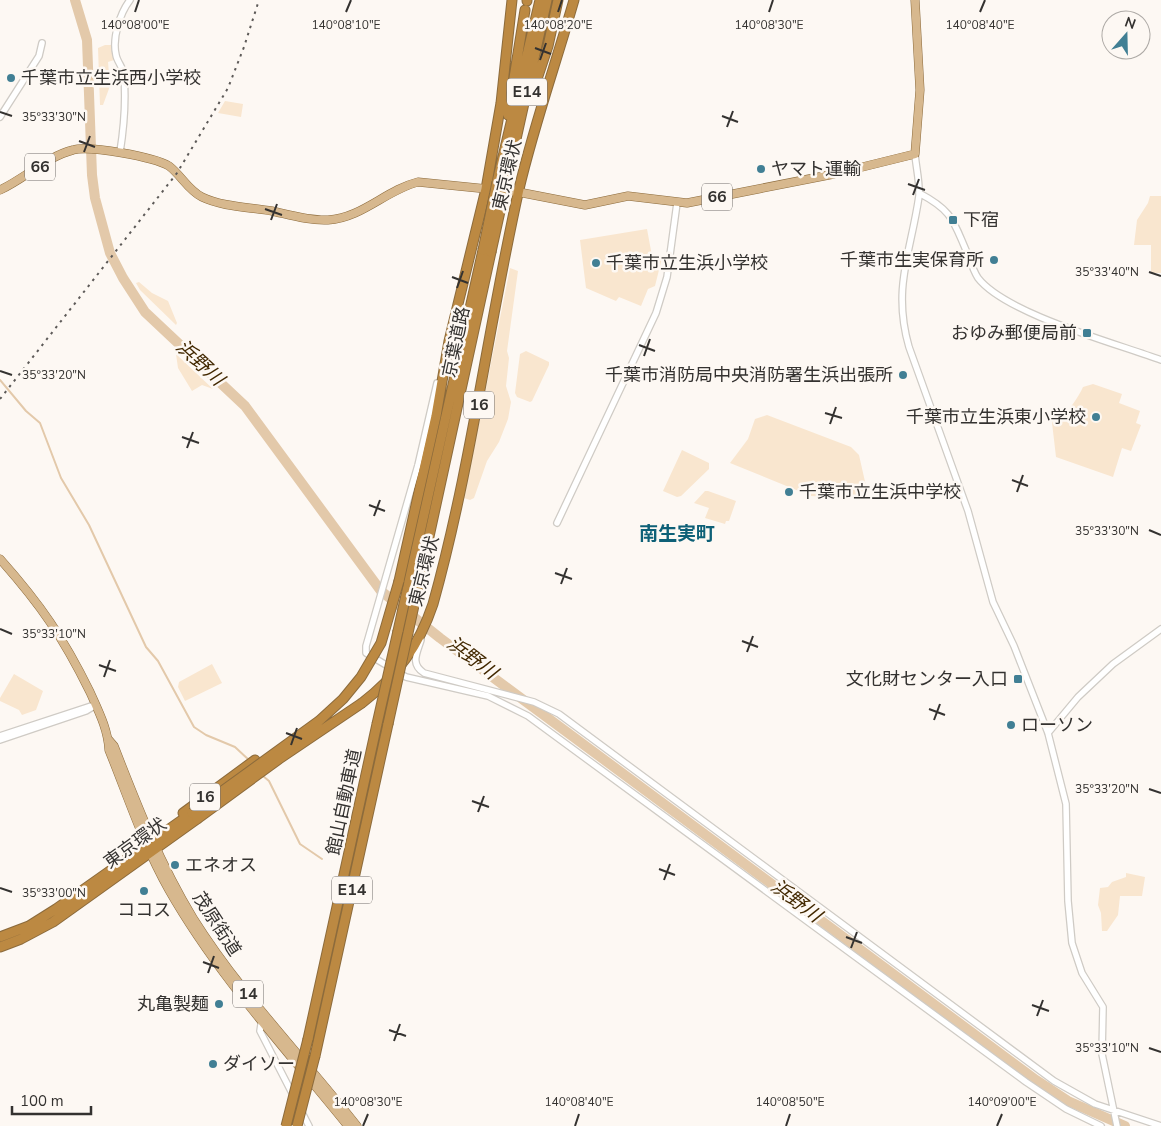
<svg xmlns="http://www.w3.org/2000/svg" width="1161" height="1126" font-family="'Nunito Sans','Noto Sans JP',sans-serif">
  <style>
    .green { fill: #f9e6cf }
    .lines { fill: none; stroke-linecap: round; stroke-linejoin: round }
    .stream { stroke: #e3c9aa; stroke-width: 2 }
    .river { stroke: #e3c9aa; stroke-width: 10 }
    .minor-casing { stroke: #cfcbc5; stroke-width: 8 }
    .major-casing { stroke: #8c6b3c; stroke-width: 9 }
    .highway-casing { stroke: #8c6b3c; stroke-width: 11 }
    .minor { stroke: #fff; stroke-width: 5.5 }
    .major { stroke: #d7b88e; stroke-width: 8 }
    .highway { stroke: #bc8942; stroke-width: 9 }
    .rail { stroke: #5d5a58; stroke-width: 2; stroke-dasharray: 2.5 5; stroke-linecap: butt }
    .highway-bridge-casing { stroke: #8c6b3c; stroke-width: 11; stroke-linecap: butt }
    .highway-bridge { stroke: #bc8942; stroke-width: 9 }
    .ticks { fill: none; stroke: #343230; stroke-width: 2 }
    .poi-dot { fill: #417f94; stroke: #fdf8f3; stroke-width: 2 }
    .labels { text-anchor: middle; dominant-baseline: central; stroke-width: 5; stroke-linejoin: round; paint-order: stroke }
    .shield { fill: #fdf8f3; stroke: #706d6a; stroke-width: 1 }
    .shield-label { font-size: 16px; font-weight: bold; fill: #343230 }
    .poi-label { font-size: 18px; fill: #343230; stroke: #fdf8f3; text-anchor: start }
    .street-label { font-size: 18px; fill: #343230; stroke: #fdf8f3 }
    .water-label { font-size: 19px; font-style: italic; fill: #422800; stroke: #fdf8f3 }
    .neighbourhood-label { font-size: 19px; font-weight: bold; fill: #0e6077; stroke: #fdf8f3 }
    .ticks-label { font-size: 12px; text-anchor: middle; fill: #343230; stroke: #fdf8f3; stroke-width: 5; stroke-linejoin: round; paint-order: stroke }
  </style>
  <rect width="100%" height="100%" fill="#fdf8f3"/>
  <path class="green" d="M105 45H112L114 60 108 62 110 86 103 105H100L98 48Z
    M225 101 243 104 241 117 218 113Z
    M1150 196H1161V273H1151V245H1134L1137 220 1148 203Z
    M647 229 652 256 662 258 655 286 648 289 641 306 619 297 616 301 586 288 580 240Z
    M510 268 518 271 507 351 509 358 506 386 511 402 508 419 499 442 487 461 474 498 470 500 464 498Z
    M139 282 152 293 168 301 177 323 176 325 140 290 136 283Z
    M526 351 549 362V365L532 401 530 402 517 397 515 393 520 354Z
    M176 354 213 389 202 385 192 391 178 368Z
    M1093 384 1122 394 1119 403 1140 411 1136 423 1141 425 1131 451 1122 448 1113 477 1056 457 1051 414 1065 418C1069 407 1078 399 1083 387Z
    M767 415 851 447 859 455 868 495 845 498 811 496 730 463 748 439 755 419Z
    M682 450 709 463V469L681 496 677 497 663 491Z
    M705 491H708L736 501 729 521H726L725 524 705 518 709 508 694 503Z
    M212 664 222 683 185 701 178 687 179 682Z
    M14 674 43 691 36 710 22 715 19 710 0 701V698Z
    M1126 873 1145 877 1142 896H1120L1118 915 1107 931H1102L1101 913 1098 905 1100 888 1108 887 1112 882 1126 877Z"/>
  <g class="lines">
    <path class="stream" d="M0 380 26 411 40 423 61 478 89 525 146 647 158 661 194 727 206 735 235 747 250 761
      M263 776 269 781 300 844 322 859"/>
    <path class="river" d="M75 0 87 40 92 175 95 198 110 253 123 278 145 312 245 406 381 591 440 638 1036 1080 1068 1101 1125 1126"/>
    <defs>
      <path id="minor" d="M0 117 39 56 42 43
        M120 152C124 127 126 101 124 76 124 68 117 62 116 55 112 38 120 13 130 0
        M915 154C916 167 920 183 919 196 911 252 892 288 909 347L968 511 993 602 1014 646 1048 733 1066 804 1068 901 1072 943 1082 973 1103 1007 1102 1054 1117 1126
        M919 193C955 212 953 222 969 257 971 263 974 272 978 278 1006 314 1115 343 1161 360
        M437 383 418 465 366 646V653L406 677 488 696 528 716 1026 1082 1066 1109 1101 1126
        M557 523 656 313 667 277 677 203
        M421 640C417 653 410 664 424 673L534 702 559 714 1054 1081 1095 1104 1161 1126
        M1048 733 1078 697 1113 664 1161 629
        M0 736 91 706
        M0 740 86 711 96 705
        M262 1018 260 1031 309 1126"/>
      <path id="major" d="M0 190C24 179 48 156 73 150 89 145 154 157 169 166 181 175 188 190 202 197 223 207 249 207 272 211 290 215 310 221 328 220 362 218 386 190 418 182L518 192 585 205 628 196 687 203 834 174 915 154 920 90 915 0
        M0 559C40 604 63 637 90 692 98 710 108 729 109 750 128 797 144 846 169 890 218 976 286 1049 348 1126
        M108 739 114 746C137 805 160 864 193 918 240 993 303 1057 357 1126"/>
      <path id="highway" d="M527 1V0
        M532 94 548 46 558 0
        M508 115 525 10
        M497 182 540 0
        M506 184 547 0
        M399 581 436 416 449 341 486 189 501 103 512 0
        M398 631 483 250
        M408 633 491 252
        M362 703C397 676 419 646 433 604 471 468 488 327 519 189 534 125 556 63 574 0
        M183 813 255 760
        M0 937 29 926 56 909 192 813
        M0 947 21 939 53 922 197 819
        M308 1039 377 724
        M315 1056 388 724"/>
    </defs>
    <use href="#minor" class="minor-casing"/>
    <use href="#major" class="major-casing"/>
    <use href="#highway" class="highway-casing"/>
    <use href="#minor" class="minor"/>
    <use href="#major" class="major"/>
    <use href="#highway" class="highway"/>
    <path class="rail" d="M0 399 177 173 228 88 244 47 259 0"/>
    <defs>
      <path id="highway-bridge" d="M483 250 497 182
        M491 252 506 184
        M377 724 398 631
        M388 724 408 633
        M192 813 319 721 343 699 361 677 381 643 399 581
        M197 819 279 759 362 703
        M286 1126 308 1039
        M297 1126 315 1056"/>
    </defs>
    <use href="#highway-bridge" class="highway-bridge-casing"/>
    <use href="#highway-bridge" class="highway-bridge"/>
  </g>
  <path class="ticks" d="M135 12 139 0M346 12 351 0M558 12 562 0M769 12 773 0M980 12 985 0M535 48 551 54M540 60 546 43M0 112 12 116M722 116 738 122M727 127 733 111M79 141 95 147M84 152 90 136M908 184 925 190M913 195 919 179M265 209 282 215M271 220 277 204M1149 272 1161 276M452 277 468 283M457 288 463 271M639 345 655 351M644 356 650 339M0 371 12 375M825 413 842 418M830 424 836 407M182 437 199 443M187 448 193 432M1012 480 1028 486M1017 492 1023 475M369 505 385 511M374 516 380 500M1149 530 1161 535M555 573 572 579M561 584 567 568M0 629 12 634M742 641 758 647M747 652 753 636M99 665 116 671M104 677 110 660M929 709 945 715M934 720 940 704M286 733 302 739M291 745 297 728M1149 789 1161 793M472 801 489 807M478 812 484 796M659 869 675 875M664 880 670 864M0 888 12 892M846 937 862 943M851 948 857 932M203 962 219 968M208 973 214 956M1032 1005 1049 1011M1037 1016 1043 1000M389 1030 406 1036M394 1041 400 1024M1149 1048 1161 1052M363 1126 368 1114M575 1126 579 1114M786 1126 790 1114M997 1126 1002 1114"/>
  <g class="poi-dot">
    <circle cx="11" cy="78" r="5"/>
    <circle cx="761" cy="169" r="5"/>
    <rect x="948" y="215" width="10" height="10" rx="2.5"/>
    <circle cx="994" cy="260" r="5"/>
    <circle cx="596" cy="263" r="5"/>
    <rect x="1082" y="328" width="10" height="10" rx="2.5"/>
    <circle cx="903" cy="375" r="5"/>
    <circle cx="1096" cy="417" r="5"/>
    <circle cx="789" cy="492" r="5"/>
    <rect x="1013" y="674" width="10" height="10" rx="2.5"/>
    <circle cx="1011" cy="725" r="5"/>
    <circle cx="175" cy="865" r="5"/>
    <circle cx="144" cy="891" r="5"/>
    <circle cx="219" cy="1004" r="5"/>
    <circle cx="213" cy="1064" r="5"/>
  </g>
  <g class="labels">
    <g class="shield">
      <rect x="507" y="78.5" width="40" height="27" rx="4"/>
      <rect x="25" y="153.5" width="30" height="27" rx="4"/>
      <rect x="702" y="183.5" width="30" height="27" rx="4"/>
      <rect x="464" y="391.5" width="30" height="27" rx="4"/>
      <rect x="190" y="783.5" width="30" height="27" rx="4"/>
      <rect x="332" y="876.5" width="40" height="27" rx="4"/>
      <rect x="233" y="980.5" width="30" height="27" rx="4"/>
    </g>
    <g class="shield-label">
      <text x="527" y="92">E14</text>
      <text x="40" y="167">66</text>
      <text x="717" y="197">66</text>
      <text x="479" y="405">16</text>
      <text x="205" y="797">16</text>
      <text x="352" y="890">E14</text>
      <text x="248" y="994">14</text>
    </g>
    <g class="poi-label">
      <text x="21" y="78">千葉市立生浜西小学校</text>
      <text x="771" y="169">ヤマト運輸</text>
      <text x="963" y="220">下宿</text>
      <text x="984" y="260" text-anchor="end">千葉市生実保育所</text>
      <text x="606" y="263">千葉市立生浜小学校</text>
      <text x="1077" y="333" text-anchor="end">おゆみ郵便局前</text>
      <text x="893" y="375" text-anchor="end">千葉市消防局中央消防署生浜出張所</text>
      <text x="1086" y="417" text-anchor="end">千葉市立生浜東小学校</text>
      <text x="799" y="492">千葉市立生浜中学校</text>
      <text x="1008" y="679" text-anchor="end">文化財センター入口</text>
      <text x="1021" y="725">ローソン</text>
      <text x="185" y="865">エネオス</text>
      <text x="144" y="910" text-anchor="middle">ココス</text>
      <text x="209" y="1004" text-anchor="end">丸亀製麺</text>
      <text x="223" y="1064">ダイソー</text>
    </g>
    <g class="street-label">
      <text transform="translate(507 175) rotate(-77)">東京環状</text>
      <text transform="translate(456 342) rotate(-78)">京葉道路</text>
      <text transform="translate(424 571) rotate(-76)">東京環状</text>
      <text transform="translate(344 802) rotate(-78)">館山自動車道</text>
      <text transform="translate(135 843) rotate(-36)">東京環状</text>
      <text transform="translate(217 924) rotate(57)">茂原街道</text>
    </g>
    <g class="water-label">
      <text transform="translate(200 363) rotate(43)">浜野川</text>
      <text transform="translate(472 658) rotate(37)">浜野川</text>
      <text transform="translate(796 901) rotate(37)">浜野川</text>
    </g>
    <g class="neighbourhood-label">
      <text x="677" y="534">南生実町</text>
    </g>
  </g>
  <g class="ticks-label">
    <text x="135" y="29">140°08'00"E</text>
    <text x="346" y="29">140°08'10"E</text>
    <text x="558" y="29">140°08'20"E</text>
    <text x="769" y="29">140°08'30"E</text>
    <text x="980" y="29">140°08'40"E</text>
    <text x="54" y="121">35°33'30"N</text>
    <text x="1107" y="276">35°33'40"N</text>
    <text x="54" y="379">35°33'20"N</text>
    <text x="1107" y="535">35°33'30"N</text>
    <text x="54" y="638">35°33'10"N</text>
    <text x="1107" y="793">35°33'20"N</text>
    <text x="54" y="897">35°33'00"N</text>
    <text x="1107" y="1052">35°33'10"N</text>
    <text x="368" y="1106">140°08'30"E</text>
    <text x="579" y="1106">140°08'40"E</text>
    <text x="790" y="1106">140°08'50"E</text>
    <text x="1002" y="1106">140°09'00"E</text>
  </g>
  <g transform="translate(1126 35) rotate(20)"><circle r="24" fill="#fdf8f3" stroke="#ada9a5"/>
  <path d="M0-4L9 19L0 12L-9 19Z" fill="#417f94"/>
  <text y="-8" font-size="14" font-weight="bold" text-anchor="middle" fill="#343230">N</text>
  </g>
  <path d="M12 1106v8h79v-8" fill="none" stroke="#343230" stroke-width="2.5"/>
  <text x="20" y="1106" font-size="15" fill="#343230" stroke="#fdf8f3" stroke-width="4" paint-order="stroke">100 m</text>
</svg>
